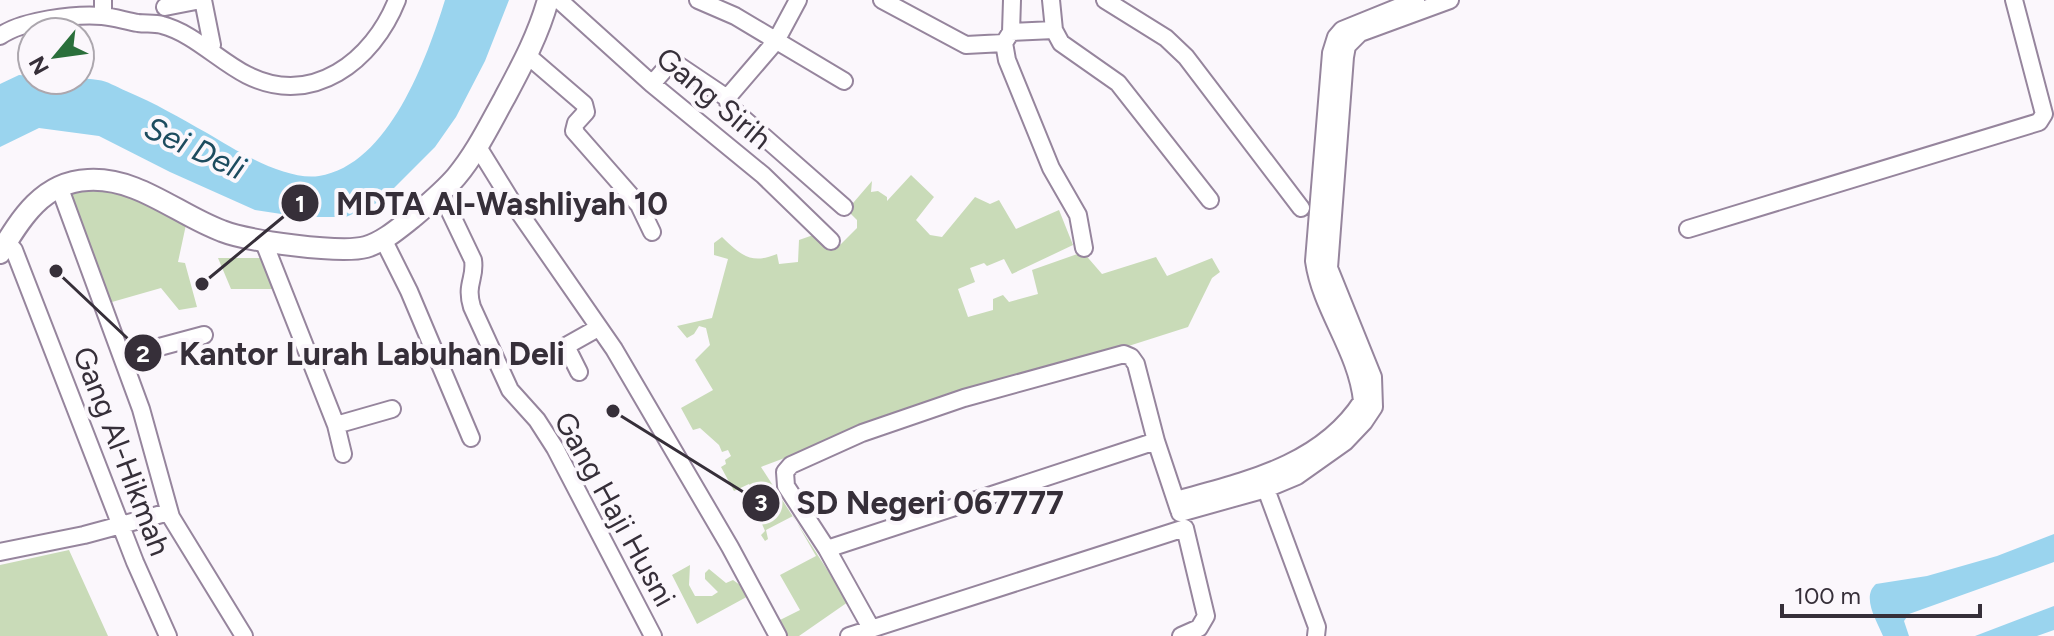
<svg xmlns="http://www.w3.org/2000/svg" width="2054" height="636" font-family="Figtree,sans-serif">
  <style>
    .green { fill: #c9dbb8 }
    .water { fill: #9ad4ee }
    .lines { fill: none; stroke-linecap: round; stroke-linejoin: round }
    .minor-casing { stroke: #96859d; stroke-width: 20 }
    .tertiary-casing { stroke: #96859d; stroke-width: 24 }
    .minor { stroke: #fff; stroke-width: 16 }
    .tertiary { stroke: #fff; stroke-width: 20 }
    .labels { text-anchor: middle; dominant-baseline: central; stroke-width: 8; stroke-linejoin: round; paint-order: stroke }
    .street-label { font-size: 30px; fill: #362f39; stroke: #fbf7fc }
    .water-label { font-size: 32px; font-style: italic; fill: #1d4c5f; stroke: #fbf7fc }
    .leader { fill: none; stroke: #362f39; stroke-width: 3 }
    .callout-dot { fill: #362f39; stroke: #fbf7fc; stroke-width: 3 }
    .mark-label { font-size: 24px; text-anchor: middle; font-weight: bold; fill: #fff }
    .callout-label { font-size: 32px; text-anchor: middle; font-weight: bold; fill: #362f39; stroke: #fbf7fc; stroke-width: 8; stroke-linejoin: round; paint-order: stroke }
  </style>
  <rect width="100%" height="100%" fill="#fbf7fc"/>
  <path class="green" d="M911 175 934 197 916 220 930 235 942 237 975 197 990 204 999 200 1016 229 1059 210 1073 245 1012 274 1004 259 987 266 984 263 970 268 975 282 958 289 968 317 993 310V299L1003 295 1009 302 1038 294 1032 270 1083 252 1102 274 1156 257 1167 276 1212 258 1220 272 1212 278 1188 327 822 444 761 467 848 602 799 636H782L776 622 800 610 780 575 816 556 793 516 766 530 768 539 765 541 761 535 765 531 757 512 762 509 749 484 734 491 721 467 726 464 725 460 731 456 728 450 722 452 719 445 700 428 693 430 681 408 713 390 695 360 710 345 706 328 699 326 694 334 687 338 677 326 712 318 728 259 714 255V243L722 237C741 255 751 265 777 254L779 264 798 262 799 240 819 233 836 249 857 228V220L847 210 872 181 871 192 878 191 887 197V201Z
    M86 187 118 189 187 220 178 262 185 263 197 307 179 310 161 288 105 304 65 191Z
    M218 258H263L274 289H231Z
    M69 550 108 636H0V565Z
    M690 565 689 585 695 596H712L718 592 705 579V573L709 569 726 583 733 580 740 585 746 583 752 594 697 624 672 575Z"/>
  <path class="water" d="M445 0H509L485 61 456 117 435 147 381 201 346 217H301L255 210 170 172 99 136 39 128 0 147V84L19 75 32 76V80C54 80 77 76 98 80 107 81 117 87 126 91 155 103 180 118 207 133 235 150 285 181 319 176 389 165 427 58 445 0Z
    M2054 534V562L1909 614 1904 621 1909 636H1883C1877 621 1861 597 1876 584L1927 576 1997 556Z
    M2054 606V630L2037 636H1975Z"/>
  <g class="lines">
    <defs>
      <path id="minor" d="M103 0V16
        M203 0 212 45 209 50
        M559 0 652 84 763 175 831 241
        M698 0 735 16 844 81
        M882 0 966 45 1004 43
        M1012 0 1011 32 1004 43 1007 60 1051 168 1078 215 1084 248
        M1051 0 1054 30 1061 43 1118 83 1210 200
        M1105 0 1166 38 1186 57 1301 208
        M165 7 201 0
        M1011 32 1054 30
        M0 36C23 20 74 14 102 16 114 17 126 21 138 23 146 24 155 23 162 25 193 33 219 61 247 75 312 108 373 61 397 0
        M527 55 584 104 586 112 576 123 574 131 639 205 652 232
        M652 84 672 61 727 98 776 41 798 0
        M727 98 729 106 844 207
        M478 147 512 202 614 349 730 547 778 636
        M59 186 141 409 171 517 244 636
        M441 193 473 260C476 278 465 284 472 307L510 390 537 420 555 448 653 636
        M1688 229 2039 122 2044 114 2014 0
        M383 239 409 291 471 438
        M263 240 336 425 343 454
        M7 242 14 250 135 562 168 636
        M122 357 204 335
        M579 372 566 346 598 328
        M336 425 392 409
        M1263 481 1317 627 1316 636
        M1176 500C1244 481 1321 465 1362 401 1357 351 1321 310 1314 261L1331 53 1336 37 1342 30 1416 0
        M1180 513 1266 489 1297 476 1345 442 1364 422 1374 407 1373 377 1329 268 1345 57 1347 46 1360 33 1450 0
        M827 549 1156 441 1179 510
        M0 552 84 535 169 512
        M871 628 827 549 786 486 785 472 791 465 862 433 964 398 1124 354 1131 357 1136 364 1156 441
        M849 636 1185 528 1206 616 1199 628 1181 636"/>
      <path id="tertiary" d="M0 253C21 218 43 182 88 180 138 177 178 215 222 231 247 241 341 254 366 247 383 242 398 229 412 218 427 205 443 192 456 177 476 153 489 126 504 99 521 67 538 36 548 0"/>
    </defs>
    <use href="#minor" class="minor-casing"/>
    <use href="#tertiary" class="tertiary-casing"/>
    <use href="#minor" class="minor"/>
    <use href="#tertiary" class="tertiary"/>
  </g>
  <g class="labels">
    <g class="street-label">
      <text transform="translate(714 98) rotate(40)">Gang Sirih</text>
      <text transform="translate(122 451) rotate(69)">Gang Al-Hikmah</text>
      <text transform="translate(615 509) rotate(61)">Gang Haji Husni</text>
    </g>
    <g class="water-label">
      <text transform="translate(195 148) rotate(25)">Sei Deli</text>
    </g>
  </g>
  <path class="leader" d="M202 284L300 203M56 271L143 353M613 411L761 503"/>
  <g class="callout-dot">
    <circle cx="202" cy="284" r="8"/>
    <circle cx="56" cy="271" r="8"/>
    <circle cx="613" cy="411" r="8"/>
    <circle cx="300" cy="203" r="20"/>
    <circle cx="143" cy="353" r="20"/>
    <circle cx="761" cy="503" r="20"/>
  </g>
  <g class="mark-label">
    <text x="300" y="212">1</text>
    <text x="143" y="362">2</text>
    <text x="761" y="511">3</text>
  </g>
  <g class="callout-label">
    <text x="502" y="215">MDTA Al-Washliyah 10</text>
    <text x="372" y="365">Kantor Lurah Labuhan Deli</text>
    <text x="930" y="514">SD Negeri 067777</text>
  </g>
  <g transform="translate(56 56) rotate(241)"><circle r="38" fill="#fbf7fc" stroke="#aca7ae" stroke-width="2"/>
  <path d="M0-6L14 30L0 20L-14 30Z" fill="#2a6f3b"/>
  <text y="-12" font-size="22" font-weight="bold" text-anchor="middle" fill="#362f39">N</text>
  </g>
  <path d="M1782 604v12h198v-12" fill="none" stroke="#362f39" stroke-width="4"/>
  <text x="1794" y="604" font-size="24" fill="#362f39" stroke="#fbf7fc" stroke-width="6" paint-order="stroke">100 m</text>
</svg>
